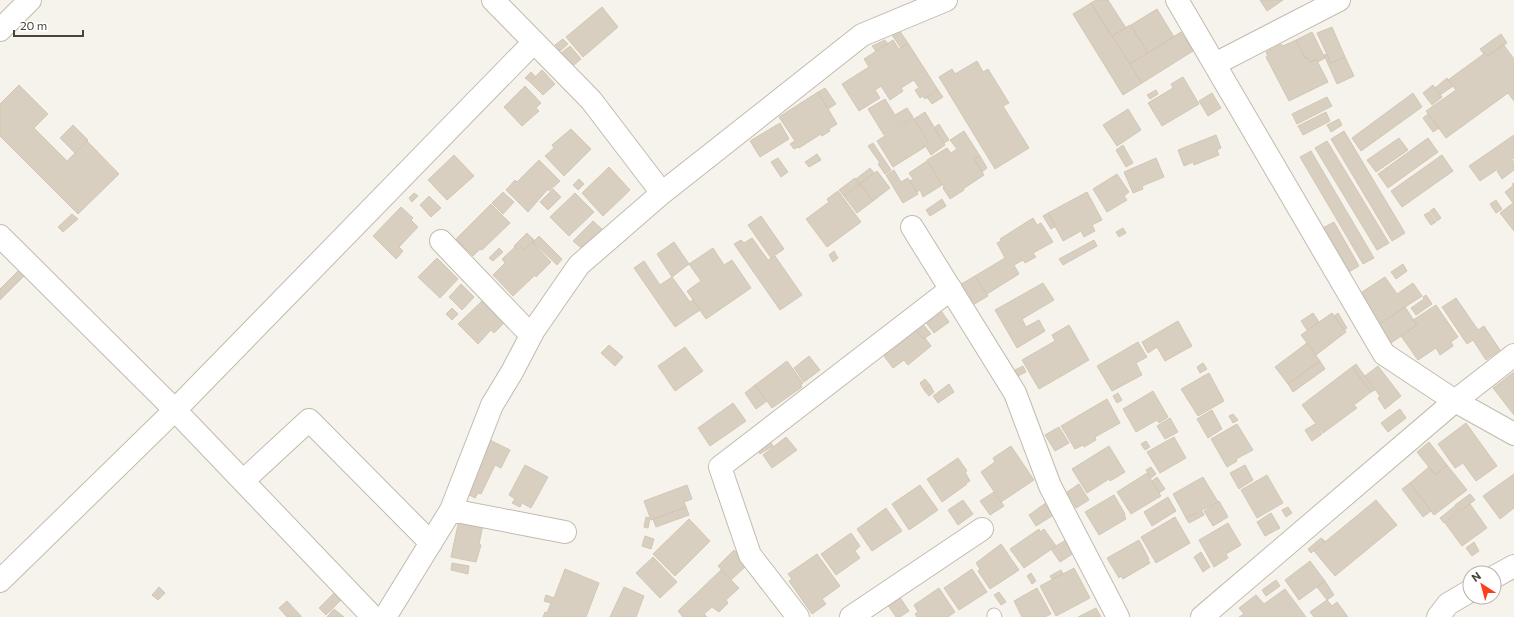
<svg xmlns="http://www.w3.org/2000/svg" width="1514" height="617" font-family="Commissioner,sans-serif">
  <style>
    .building { fill: #d8cfc1; stroke: #d3c7b4 }
    .lines { fill: none; stroke-linecap: round; stroke-linejoin: round }
    .lane-casing { stroke: #c2bbae; stroke-width: 15 }
    .street-casing { stroke: #c2bbae; stroke-width: 24 }
    .lane { stroke: #fff; stroke-width: 13 }
    .street { stroke: #fff; stroke-width: 22 }
  </style>
  <rect width="100%" height="100%" fill="#f6f3ec"/>
  <path class="building" d="M1096 0H1108L1126 28 1111 36 1091 3Z
    M1260 0H1283L1267 11Z
    M1091 3 1142 83 1123 95 1073 14Z
    M602 7 618 27 583 57 566 37Z
    M1157 9 1174 37 1148 53 1131 25Z
    M1130 25 1148 53 1130 64 1112 36Z
    M1332 27 1345 57 1331 63 1317 33Z
    M899 30 908 43 901 48 892 35Z
    M1181 32 1193 51 1142 83 1130 64Z
    M1312 32 1325 58 1318 62 1316 59 1310 62 1307 57 1305 58 1296 40Z
    M1501 34 1507 43 1488 56 1485 53 1484 54 1480 49Z
    M563 39 568 44 560 51 555 45Z
    M885 40 888 44 876 51 872 46Z
    M893 40 899 49 908 43 938 90 925 99 923 96 920 98 915 90 919 88 914 80 901 88 903 91 890 100 881 86 875 90 880 98 859 111 842 84 869 67 864 59Z
    M1296 40 1305 58 1307 57 1310 62 1316 59 1328 82 1289 101 1266 57 1268 56 1266 52 1281 44 1283 46Z
    M1503 44 1514 59V101L1508 93 1446 138 1426 111 1456 90 1448 80 1485 53 1488 56Z
    M570 46 581 59 567 71 556 57Z
    M1327 54 1331 63 1345 57 1354 76 1337 84 1324 55Z
    M977 61 983 72 988 69 1009 103 1003 106 1029 148 995 169 939 77 952 69 955 74Z
    M542 70 555 84 543 95 530 82Z
    M531 72 535 76 530 82 525 78Z
    M1183 77 1199 104 1162 126 1148 103 1173 88 1171 84Z
    M1447 78 1453 86 1440 95 1435 88Z
    M19 85 48 114 34 128 67 161 87 141 119 174 78 214 0 136V104Z
    M1433 85 1442 97 1432 105 1423 93Z
    M525 86 541 103 536 108 539 111 522 126 504 107Z
    M825 88 836 104 828 109 818 92Z
    M938 90 943 97 932 104 927 97Z
    M1156 90 1158 94 1150 99 1147 95Z
    M818 92 837 124 829 129 830 131 822 136 821 134 799 148 798 147 794 149 790 144 795 141 779 117Z
    M1212 93 1221 108 1208 116 1199 101Z
    M1413 93 1422 107 1361 151 1352 138Z
    M1327 97 1332 106 1297 124 1292 114Z
    M885 99 895 115 907 108 913 117 884 135 868 109Z
    M1128 109 1141 130 1117 146 1103 125Z
    M925 112 945 145 931 155 925 145 929 142 914 119Z
    M1326 112 1330 121 1303 135 1298 126Z
    M1428 114 1439 128 1433 132 1423 118Z
    M913 118 928 142 924 144 925 147 893 167 877 141Z
    M1339 119 1342 125 1331 132 1327 125Z
    M780 123 789 139 760 157 750 141Z
    M939 124 949 140 944 143 935 130 936 129 935 127Z
    M73 125 88 140 75 153 60 138Z
    M571 129 591 149 564 176 545 156 554 148 552 145Z
    M964 131 980 156 974 159 984 175 963 189 964 190 950 199 943 188 944 187 927 160 947 148 951 153 957 149 950 140Z
    M1344 131 1405 233 1392 241 1331 139Z
    M1216 135 1221 148 1217 150 1219 155 1194 165 1193 162 1184 166 1178 150Z
    M1514 135V158L1480 181 1469 166Z
    M1399 138 1408 150 1376 172 1367 160Z
    M1428 138 1438 152 1388 188 1378 174Z
    M1327 141 1389 243 1377 250 1315 148Z
    M873 143 891 170 885 174 878 164 880 163 868 146Z
    M1123 145 1133 163 1126 167 1116 150Z
    M1311 151 1374 258 1363 264 1300 157Z
    M817 154 821 160 809 167 805 162Z
    M454 155 474 176 447 200 428 180Z
    M1442 155 1453 171 1402 207 1391 191Z
    M980 156 987 168 982 172 974 159Z
    M778 158 788 172 781 177 771 162Z
    M1156 158 1164 177 1142 186 1143 189 1133 193 1124 172Z
    M539 160 560 181 549 191 548 189 528 212 506 190 515 180 517 182Z
    M1513 160 1514 170 1502 179 1497 171Z
    M927 161 942 185 923 197 920 190 917 192 910 181 913 179 909 173Z
    M609 167 630 190 603 216 582 193Z
    M870 168 874 173 860 184 856 179Z
    M894 170 901 182 908 178 918 194 903 203 886 175Z
    M877 171 890 188 873 201 860 184Z
    M1117 174 1129 192 1124 196 1127 200 1107 212 1093 189Z
    M855 178 860 184 844 196 839 190Z
    M579 179 584 184 578 190 573 185Z
    M1514 183V231L1500 213 1513 203 1505 192 1514 185 1512 184Z
    M860 184 873 201 857 213 844 196Z
    M553 189 561 197 548 210 540 202Z
    M838 191 861 222 827 247 806 219 829 202 827 199Z
    M503 192 514 202 503 214 492 203Z
    M1087 192 1102 220 1092 225 1095 231 1084 237 1081 231 1063 241 1048 213Z
    M414 193 418 196 412 202 409 198Z
    M575 193 594 212 569 236 550 217Z
    M429 196 441 208 431 217 420 205Z
    M942 199 946 206 930 216 926 210Z
    M1496 200 1502 209 1496 213 1490 204Z
    M491 204 510 223 482 250 480 249 473 256 456 239Z
    M401 207 413 218 411 220 418 227 399 247 403 251 396 259 373 236Z
    M1434 208 1441 218 1437 221 1430 211Z
    M1429 212 1436 222 1431 225 1424 215Z
    M1048 213 1056 226 1051 229 1043 216Z
    M72 214 78 219 63 232 58 227Z
    M761 216 784 249 771 258 748 225Z
    M1033 218 1037 225 1041 223 1053 242 1033 253 1036 257 1025 263 1023 260 1014 265 1019 274 987 294 975 276 1005 258 997 243 1001 241 1000 239Z
    M593 221 603 230 586 247H580L573 241Z
    M1334 222 1359 266 1347 273 1321 229Z
    M1123 228 1126 233 1119 237 1116 232Z
    M527 233 534 240 524 250 521 247 518 250 514 246Z
    M539 236 562 259 557 265 533 242Z
    M752 238 768 260 775 256 802 295 780 310 734 244 741 240 744 243Z
    M1094 240 1097 246 1063 265 1059 259Z
    M532 242 551 262 536 277 535 275 513 296 493 275 505 263 502 259 515 247 518 250 521 247 524 250Z
    M674 242 689 264 672 277 657 254Z
    M499 248 503 252 493 261 489 258Z
    M713 248 724 265 732 260 751 288 706 319 687 291 701 281 689 264Z
    M834 251 838 258 833 262 829 255Z
    M437 258 458 279 440 298 418 277Z
    M644 261 660 285 672 277 690 302 693 300 700 310 675 327 634 268Z
    M1403 264 1407 271 1396 279 1391 272Z
    M19 270 25 275 0 300V289Z
    M975 276 988 296 971 306 958 286Z
    M1385 277 1397 294 1413 283 1422 296 1379 324 1359 294Z
    M1043 283 1054 300 1022 319 1026 327 1039 320 1045 331 1017 348 995 310Z
    M461 284 474 297 462 310 449 297Z
    M1426 295 1432 304 1416 315 1411 308 1424 299 1423 297Z
    M1456 298 1478 330 1484 326 1500 350 1486 360 1473 340 1467 344 1442 307Z
    M483 300 505 322 494 333 491 330 478 344 458 324Z
    M1436 305 1458 337 1451 342 1453 346 1440 355 1436 348 1418 360 1401 336 1417 325 1413 320Z
    M1405 307 1417 325 1391 343 1379 324Z
    M452 308 458 314 452 320 446 314Z
    M939 308 949 322 934 333 924 320Z
    M1313 313 1319 322 1307 330 1301 321Z
    M1332 313 1346 332 1316 355 1301 335Z
    M1338 313 1347 328 1344 330 1334 316Z
    M1178 321 1192 346 1165 361 1157 347 1148 353 1142 342Z
    M922 323 931 334 923 339 915 329Z
    M1069 325 1089 360 1039 389 1022 360 1055 341 1052 335Z
    M914 327 923 339 925 338 931 346 908 365 904 360 893 368 881 352Z
    M1138 342 1147 357 1136 363 1142 375 1112 391 1097 366Z
    M1307 343 1320 361 1288 384 1275 367Z
    M609 345 623 357 615 366 601 353Z
    M685 347 703 371 675 391 658 366Z
    M809 356 820 370 804 382 794 368Z
    M787 361 803 383 801 385 802 387 772 408 755 385Z
    M1320 361 1325 369 1293 392 1288 384Z
    M1203 363 1207 369 1200 373 1197 367Z
    M1356 364 1375 390 1371 392 1352 367Z
    M1023 366 1026 372 1016 377 1013 371Z
    M1378 366 1401 396 1385 409 1378 398 1380 396 1365 376Z
    M1352 367 1371 392 1354 405 1357 408 1323 433 1302 405Z
    M1514 372V415L1493 388Z
    M1209 373 1224 401 1198 416 1181 389Z
    M925 379 930 385 924 390 920 383Z
    M949 384 954 392 938 403 933 396Z
    M755 385 767 401 756 409 745 393Z
    M930 385 934 392 929 396 924 390Z
    M1153 391 1168 417 1159 423 1157 420 1136 432 1123 409Z
    M1118 393 1122 400 1117 403 1113 396Z
    M1107 399 1120 423 1095 437 1096 440 1084 447 1083 445 1075 449 1061 426Z
    M733 403 746 421 710 446 698 428Z
    M1400 409 1406 418 1388 432 1381 423Z
    M1212 410 1222 429 1208 438 1197 419Z
    M1233 414 1238 420 1233 423 1229 416Z
    M1170 418 1178 432 1165 439 1157 426Z
    M1466 423 1497 466 1476 481 1463 463 1455 468 1438 444Z
    M1237 424 1253 450 1236 459 1237 461 1227 467 1211 439Z
    M1315 424 1322 434 1312 441 1305 430Z
    M1059 427 1069 443 1055 451 1045 435Z
    M786 437 797 450 772 468 763 455Z
    M1174 437 1186 458 1160 473 1147 452Z
    M490 440 510 450 501 468 495 465 481 494 478 493 475 498 464 492Z
    M769 440 773 446 760 454 757 449Z
    M1146 441 1150 447 1145 450 1141 444Z
    M1429 442 1447 465 1435 475 1417 452Z
    M1011 446 1034 480 1001 502 981 472 995 462 993 458Z
    M1109 446 1125 472 1110 481 1109 479 1087 493 1072 469Z
    M958 458 967 471 965 472 970 481 966 483 967 484 942 502 927 479Z
    M525 465 548 477 531 508 522 503 520 507 512 503 515 499 509 495Z
    M1245 465 1253 480 1239 489 1230 473Z
    M1447 465 1467 490 1434 515 1410 483 1429 467 1435 475Z
    M1151 467 1156 474 1151 478 1146 470Z
    M1147 473 1161 496 1131 514 1117 492Z
    M1514 474V508L1500 519 1483 496Z
    M1267 475 1283 503 1257 518 1241 490Z
    M1157 477 1165 489 1159 493 1152 481Z
    M1203 477 1218 502 1186 518 1173 494Z
    M1410 483 1431 511 1423 517 1402 489Z
    M1079 484 1089 500 1076 508 1067 492Z
    M687 485 692 499 684 502 686 507 651 520 644 501Z
    M920 485 938 510 909 530 892 504Z
    M994 492 1004 506 990 515 980 501Z
    M1470 494 1475 500 1460 511 1455 505Z
    M1114 495 1125 514H1124L1126 519 1099 535 1085 512Z
    M1168 497 1176 511 1152 526 1144 512Z
    M963 500 973 514 958 525 948 510Z
    M1376 500 1397 525 1335 576 1314 551Z
    M1219 501 1228 517 1213 526 1204 511Z
    M1047 502 1055 514 1036 526 1029 515Z
    M1470 504 1487 528 1462 546 1445 523Z
    M1455 506 1459 511 1444 523 1440 518Z
    M686 507 689 515 656 527 653 519Z
    M1288 507 1292 513 1286 517 1282 510Z
    M886 508 902 531 872 551 857 529Z
    M1202 511 1204 515 1189 523 1186 518 1196 513 1197 514Z
    M1271 513 1280 528 1265 536 1257 522Z
    M646 517 650 518 648 528 644 527Z
    M1175 517 1190 543 1156 563 1141 537Z
    M689 519 710 541 675 576 653 554Z
    M459 520 483 525 479 544 481 545 476 562 451 557Z
    M1228 523 1241 545 1226 554 1228 558 1214 567 1199 540Z
    M1039 529 1040 532 1044 529 1056 546 1024 568 1010 549Z
    M851 533 860 546 855 551 860 558 836 575 821 554Z
    M645 536 654 539 651 549 642 546Z
    M1321 538 1325 541 1311 553 1308 549Z
    M1066 540 1074 553 1060 562 1051 549Z
    M1139 540 1149 559 1148 560 1150 563 1123 579 1121 576 1119 578 1107 558Z
    M1474 542 1479 551 1472 556 1466 548Z
    M1001 544 1019 570 990 589 978 571 980 569 976 563Z
    M734 550 748 564 731 580 718 566Z
    M1201 552 1210 567 1203 572 1194 557Z
    M817 554 840 586 822 599 826 604 812 614 789 581 792 579 788 574Z
    M653 557 677 582 660 598 636 573Z
    M1310 561 1325 581 1299 600 1285 580Z
    M452 563 469 566 468 574 451 570Z
    M1074 568 1090 598 1056 616 1040 586Z
    M565 569 599 583 586 617H543L545 612 547 613 551 603 544 601 546 595 554 598Z
    M972 569 987 592 959 610 944 588Z
    M721 570 739 588 726 600 728 603 719 612 712 607 704 614 707 617H683L678 611Z
    M1061 570 1063 574 1052 579 1050 576Z
    M1031 573 1036 581 1032 584 1027 576Z
    M1276 580 1280 586 1266 596 1262 590Z
    M1325 581 1334 595 1327 600 1317 587Z
    M159 587 165 593 158 600 152 595Z
    M624 587 644 596 636 617H610Z
    M939 588 955 612 948 617H917L915 614 918 612 914 605Z
    M1037 588 1051 614 1045 617H1022L1014 601Z
    M1285 589 1306 617H1239L1244 614 1239 608 1256 595 1264 604Z
    M336 591 343 598 326 615 319 608Z
    M999 592 1006 602 1001 605 994 595Z
    M899 596 909 611 900 617H896L887 604Z
    M1327 600 1332 606 1337 602 1348 617H1314L1310 612Z
    M287 601 301 616V617H287L279 608Z
    M1096 608 1101 617H1078Z
    M334 609 344 617H327Z"/>
  <g class="lines">
    <defs>
      <path id="lane" d="M994 615 995 617"/>
      <path id="street" d="M493 0 591 100 662 193
        M1177 0 1384 354 1455 401 1514 434
        M0 30 30 0
        M1215 64 1339 0
        M912 227 1015 393 1050 486 1118 617
        M0 236 175 410 373 617
        M441 241 531 335
        M243 481 309 420 431 543
        M451 510 565 532
        M1494 577 1514 566
        M0 581 175 410 534 42
        M385 617 451 510 492 405 512 372 534 330 579 265 662 193 862 35 946 0
        M798 617 750 555 720 467 951 289
        M851 617 982 529
        M1202 617 1455 401 1514 355
        M1438 617 1448 604 1470 591"/>
    </defs>
    <use href="#lane" class="lane-casing"/>
    <use href="#street" class="street-casing"/>
    <use href="#lane" class="lane"/>
    <use href="#street" class="street"/>
  </g>
  <g transform="translate(1482 585) rotate(324)"><circle r="19" fill="#ffffff" stroke="#b7b4b0"/>
  <path d="M0-3L7 15L0 10L-7 15Z" fill="#fc3f1d"/>
  <text y="-6" font-size="11" font-weight="bold" text-anchor="middle" fill="#4b4439">N</text>
  </g>
  <path d="M14 30v6h69v-6" fill="none" stroke="#4b4439" stroke-width="2"/>
  <text x="20" y="30" font-size="12" fill="#4b4439" stroke="#ffffff" stroke-width="3" paint-order="stroke">20 m</text>
</svg>
